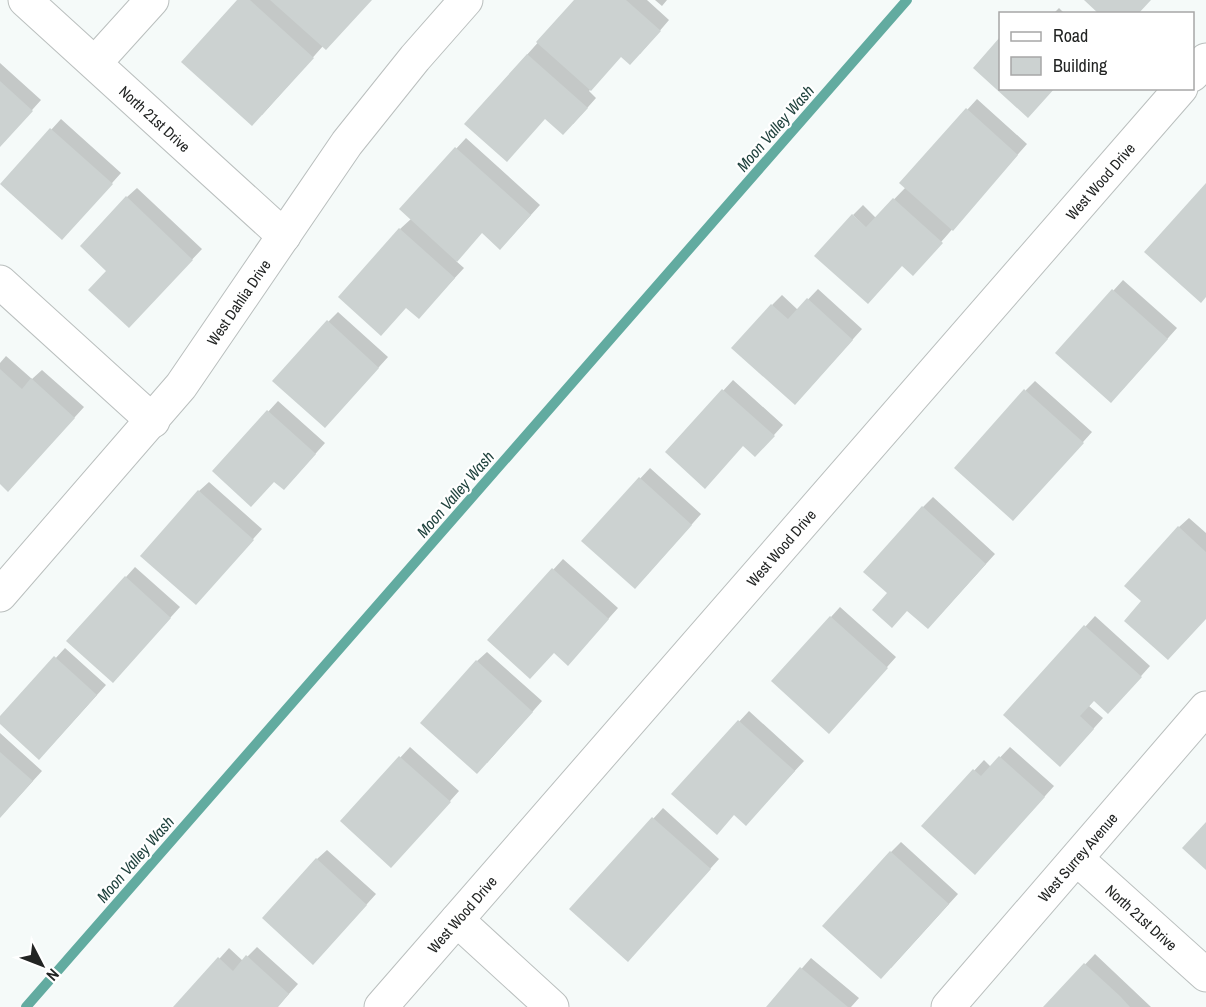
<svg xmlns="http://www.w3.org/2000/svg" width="1206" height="1007" font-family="'Archivo Narrow',sans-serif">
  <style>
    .shadow { fill: #0003 }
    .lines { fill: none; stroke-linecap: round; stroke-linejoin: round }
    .stream { stroke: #62aba0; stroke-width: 10 }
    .building { fill: #ccd2d1 }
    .minor-casing { stroke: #babfbe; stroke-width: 35 }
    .minor { stroke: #fff; stroke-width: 33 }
    .labels { text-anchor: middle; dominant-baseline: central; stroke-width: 4.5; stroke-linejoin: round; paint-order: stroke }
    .street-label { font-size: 15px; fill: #222423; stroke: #fff }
    .water-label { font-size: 16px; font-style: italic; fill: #1c3f3a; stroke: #fff }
  </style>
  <rect width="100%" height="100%" fill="#f5faf9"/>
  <path class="shadow" d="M239 0H371L323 46 262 115Z
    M576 0H647L669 20 640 54 622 55 589 91 596 98 573 124 546 118 466 123Z
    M655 0H667L662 6Z
    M1059 8 1065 14H1053Z
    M1000 39V88L1028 116 975 68Z
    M0 63 41 100 0 146Z
    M977 99 1027 144 913 274 853 215 863 205 876 218 906 187 901 183Z
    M61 119 121 173 72 228 2 184Z
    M466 138 540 205 510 238 486 227 456 261 464 268 428 307 400 229 411 219 401 209Z
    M137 188 202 249 139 316 108 271 127 197Z
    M1123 280 1177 328 1121 391 1057 353Z
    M818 289 862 329 805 393 772 305 782 295 798 310Z
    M338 312 388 357 334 417 328 322Z
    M6 356 32 379 42 370 84 407 18 480 0 482V363Z
    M733 380 783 425 765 445H744L667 452Z
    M1035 381 1092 432 1023 509 1026 390Z
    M278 401 325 443 293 479 214 471Z
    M650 468 701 514 645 577 583 540Z
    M209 482 262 529 205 593 199 491Z
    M933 497 995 554 937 618 908 610 889 593 923 507Z
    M1189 518 1206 533V618L1144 601 1179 527Z
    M563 559 618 608 577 654 489 640Z
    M135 567 180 607 122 671 126 577Z
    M840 607 896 657 838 722 831 617Z
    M1095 616 1150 666 1118 702 1094 700 1089 706 1103 718 1070 755 1005 715Z
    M65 648 106 685 49 748 0 722V719Z
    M487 652 542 701 487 763 477 661Z
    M749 711 804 761 755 814 673 793Z
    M0 733 42 771 0 817Z
    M410 747 459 791 401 856 342 821Z
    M1010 747 1054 786 985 863 923 826 984 760 991 767Z
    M663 808 719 859 637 950 571 909Z
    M901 842 958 894 891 968V852Z
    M327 850 376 894 323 953 317 859Z
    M257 947 298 984 277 1007H176L229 948 243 961Z
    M1095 954 1151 1007H1045Z
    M811 958 859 998 851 1007H768Z"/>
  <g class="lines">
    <path class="stream" d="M26 1007 907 0"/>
  </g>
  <path class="building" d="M237 0H250L314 58 252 126 181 62Z
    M270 0H372L326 50Z
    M574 0H626L661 31 630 65 621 57 591 91 536 42Z
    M1084 0H1151L1138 14H1099Z
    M1000 37V88H1055L1028 118 973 68Z
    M527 54 588 108 563 135 545 119 507 162 464 124Z
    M0 81 33 111 0 147Z
    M966 108 1018 155 953 231 899 183Z
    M50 128 113 184 62 240 0 184Z
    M455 147 531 215 500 250 482 233 457 262 399 209Z
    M1206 183V297L1201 303 1144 252Z
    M126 196 193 260 129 328 88 290 106 271 80 246Z
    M893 198 943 243 913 276 902 266 868 304 814 256 852 214 866 227Z
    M399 228 455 278 419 319 406 308 381 336 338 297Z
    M1112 289 1168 339 1111 403 1055 353Z
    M807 298 853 340 795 405 731 348 771 304 788 319Z
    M327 320 379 368 325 428 272 381Z
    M0 369 22 389 31 378 75 418 8 492 0 484Z
    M722 389 775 436 755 457 743 446 705 489 665 452Z
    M1024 389 1084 443 1013 521 954 468Z
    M267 410 316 454 284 490 274 482 251 507 212 471Z
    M639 477 692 525 635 589 581 541Z
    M198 490 254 540 196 605 140 556Z
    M922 506 986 564 928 629 907 611 892 628 872 610 887 593 863 572Z
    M1178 526 1206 552V619L1168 660 1124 621 1141 601 1124 586Z
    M552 568 609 619 568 666 554 653 530 679 487 640Z
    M125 576 171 618 113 683 66 641Z
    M830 616 888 668 829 734 771 681Z
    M1084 625 1142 677 1108 714 1094 701 1080 716 1094 729 1060 767 1003 715Z
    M54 656 97 695 39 760 0 724V716Z
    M476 660 533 712 477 774 420 723Z
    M738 720 795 771 746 826 734 815 717 835 671 794Z
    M0 752 33 781 0 818Z
    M399 756 451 802 391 868 340 821Z
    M999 756 1045 797 975 875 921 826 973 769 981 776Z
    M652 817 711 869 628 962 569 909Z
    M1206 822V870L1182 848Z
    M890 851 949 904 881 979 822 926Z
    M316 858 367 905 313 965 262 918Z
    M246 955 289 994 278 1007H173L218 957 233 971Z
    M1084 963 1120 996 1130 1007H1043Z
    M800 967 848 1007H766Z"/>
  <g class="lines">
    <defs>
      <g id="minor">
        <path id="s1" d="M25 0 284 236"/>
        <path d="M95 63 152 0"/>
        <path d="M1192 75 1206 60"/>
        <path d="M0 282 153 421"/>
        <path id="s2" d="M0 595 181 386 347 143 415 58 466 0"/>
        <path id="s3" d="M1077 859 1206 975"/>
        <path d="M457 920 552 1007"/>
        <path id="s4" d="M381 1007 1181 88"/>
        <path id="s5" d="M948 1007 1206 708"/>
      </g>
    </defs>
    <use href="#minor" class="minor-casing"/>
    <use href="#minor" class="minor"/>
  </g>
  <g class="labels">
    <g class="street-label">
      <text stroke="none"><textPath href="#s1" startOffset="176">North 21st Drive</textPath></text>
      <text stroke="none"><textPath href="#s4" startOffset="1095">West Wood Drive</textPath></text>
      <text stroke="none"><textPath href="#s2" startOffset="378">West Dahlia Drive</textPath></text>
      <text stroke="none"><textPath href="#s4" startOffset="609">West Wood Drive</textPath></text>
      <text stroke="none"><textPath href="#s5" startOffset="198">West Surrey Avenue</textPath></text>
      <text stroke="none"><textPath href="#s4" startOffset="123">West Wood Drive</textPath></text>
      <text stroke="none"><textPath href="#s3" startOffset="87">North 21st Drive</textPath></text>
    </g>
    <g class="water-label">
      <text transform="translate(775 128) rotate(-49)">Moon Valley Wash</text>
      <text transform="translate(455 494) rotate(-49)">Moon Valley Wash</text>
      <text transform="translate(135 859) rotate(-49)">Moon Valley Wash</text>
    </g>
  </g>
  <rect x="999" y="12" width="195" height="78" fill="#ffffff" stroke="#a7a7a7" stroke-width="1.5"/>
  <rect x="1011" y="32" width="30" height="9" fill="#ffffff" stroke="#a7a7a7" stroke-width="1.5"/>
  <text x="1053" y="42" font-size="18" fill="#222423">Road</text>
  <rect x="1011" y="57" width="30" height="18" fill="#ccd2d1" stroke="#a7a7a7" stroke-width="1.5"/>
  <text x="1053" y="72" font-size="18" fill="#222423">Building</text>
  <g transform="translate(42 965) rotate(132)" stroke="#ffffff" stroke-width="4.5" paint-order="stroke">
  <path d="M0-4.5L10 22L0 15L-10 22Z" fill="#222423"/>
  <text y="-9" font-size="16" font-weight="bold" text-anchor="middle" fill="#222423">N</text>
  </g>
</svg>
